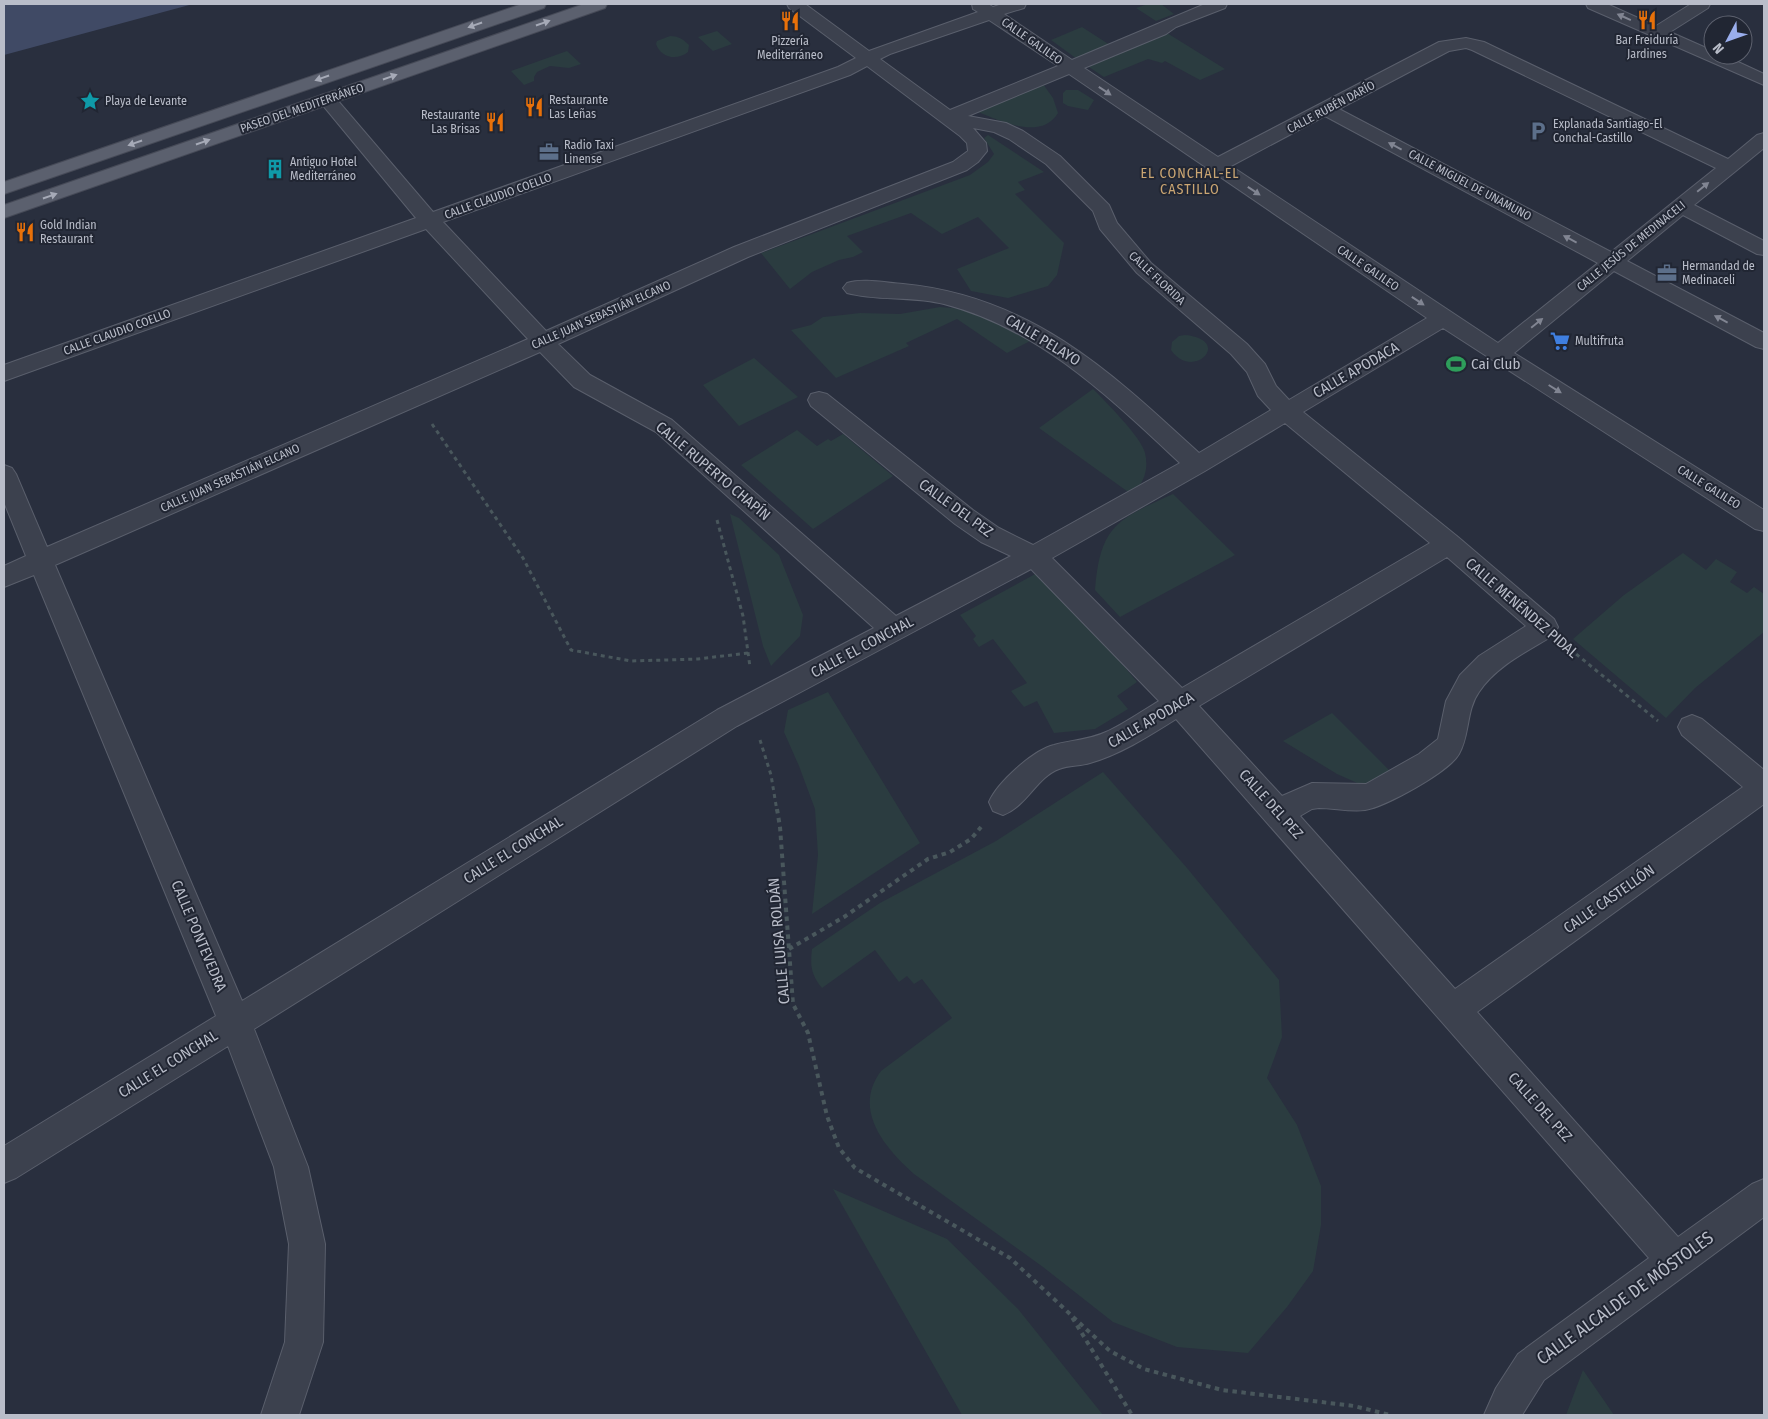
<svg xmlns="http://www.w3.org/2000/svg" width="1768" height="1419" font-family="'Fira Sans Condensed',sans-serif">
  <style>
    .green { fill: #2b3c40 }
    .water { fill: #404a65 }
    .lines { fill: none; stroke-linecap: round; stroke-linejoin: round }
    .minor-casing { stroke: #5a5f6c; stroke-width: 2 }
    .major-casing { stroke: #464a57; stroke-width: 2 }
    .path-far1 { stroke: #49575c; stroke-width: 3; stroke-dasharray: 4 4; stroke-linecap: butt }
    .path { stroke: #49575c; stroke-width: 4; stroke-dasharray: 4.5 4.5; stroke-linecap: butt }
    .minor { fill: #3c414e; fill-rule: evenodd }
    .major { fill: #5b606e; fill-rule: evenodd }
    .oneway { fill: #818592 }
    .oneway2 { fill: #a6aab7 }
    .labels { text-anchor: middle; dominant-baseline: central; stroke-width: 4; stroke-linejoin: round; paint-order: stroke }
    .far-poi-label { font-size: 12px; fill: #b9bdc9; stroke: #212633; text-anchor: start }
    .far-street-label { font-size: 12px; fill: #b9bdc9; stroke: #212633 }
    .far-neighbourhood-label { font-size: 14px; letter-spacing: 1px; fill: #caa572; stroke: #212633 }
    .street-label { font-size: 15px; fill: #b9bdc9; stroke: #212633 }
    .poi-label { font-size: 15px; fill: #b9bdc9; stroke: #212633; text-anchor: start }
    .near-street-label { font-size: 18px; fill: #b9bdc9; stroke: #212633 }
  </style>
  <rect width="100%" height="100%" fill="#292f3e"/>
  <path class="green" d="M1148 4H1161L1174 14 1156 21 1136 8Z
    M1082 27 1110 45 1077 59 1051 40Z
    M717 31 732 44 713 51 698 37Z
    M1167 33 1225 69 1200 80 1165 61 1162 63 1148 59 1104 77 1086 65Z
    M670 36C678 36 683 39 689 45L688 52C677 61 661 58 656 44L657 41Z
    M567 51 581 64 569 68 550 66 537 72 534 77V81L524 85 511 71Z
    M1043 84 1053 98 1058 113C1041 141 1001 121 978 112Z
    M1066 90H1078L1094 100 1088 110 1068 106 1063 103V93Z
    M988 135 1044 172 1018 182 1025 190 1015 194 1064 243 1057 275 1048 286 1008 298 971 291 957 269 1009 248 978 217 942 234 911 213 847 236 863 252 853 257 839 260 812 272 790 289 761 253 970 175 988 162 994 154 984 138Z
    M940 307 964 309 985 314 1034 339 1007 353 957 319 906 343 909 346 836 378 791 330 811 325 823 317 834 316 860 313 900 314Z
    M1185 335C1234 340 1193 382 1171 350L1172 342 1179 336Z
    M754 358 798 397 739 426 703 385Z
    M1093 389C1105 401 1142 438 1145 453 1149 469 1144 485 1131 494L1039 428Z
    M797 430 817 446 828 439 831 441 843 434 893 476 813 529 741 465Z
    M1173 494 1235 555 1120 617 1095 590C1100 525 1118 519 1173 494Z
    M730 514 739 518 779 555 803 615 800 636 771 666 763 646Z
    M1683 553 1706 570 1716 559 1737 572 1730 582 1747 593 1754 587 1764 594V632L1695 688 1666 718 1573 639 1624 595Z
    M1039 572 1094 630 1137 682 1117 696 1128 709 1095 729 1054 733 1037 701 1024 707 1011 691 1027 683 993 639 979 647 973 639 976 636 960 615Z
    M828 692 920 843 812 914 818 855 815 809 799 766 784 732 788 710Z
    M1332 713 1392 773 1364 786 1337 774 1283 741Z
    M1103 772 1187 868 1279 980 1282 1037 1267 1078 1297 1125 1321 1186V1225L1313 1271 1287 1307 1248 1353 1177 1347 1113 1322 1043 1267 914 1174C885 1148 852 1110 881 1071L952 1018 922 979 914 984 907 976 899 982 875 950 822 988C811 975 810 965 812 949L880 903 996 841Z
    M833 1189 947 1239 1018 1309 1103 1415H962Z
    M1583 1370 1614 1415H1566Z"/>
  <path class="water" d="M4 4H193L4 55Z"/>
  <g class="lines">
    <defs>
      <path id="minor" d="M787 4H805L869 51 978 12 973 9 972 4H988L993 7 1002 4H1026L1024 8 1004 14 1072 60 1205 4H1227L1225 8 1176 27 1166 34 1084 68 1218 157 1439 42 1466 38 1484 42 1728 159 1757 135 1764 133V148L1694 205 1764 241V255L1757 254 1683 215 1627 261 1764 333V349L1756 347 1614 271 1514 353 1764 510V531L1755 529 1443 328 1303 412 1458 537 1554 619 1558 627 1554 635C1528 651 1496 666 1479 692 1466 710 1470 735 1459 754 1449 772 1385 807 1365 810 1350 812 1334 808 1319 808L1312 809 1300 816 1455 989 1743 787 1682 735 1678 727 1682 719 1692 715 1702 719 1764 770V804L1477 1012 1678 1237 1752 1184 1764 1179V1217L1544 1380 1522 1415H1484L1496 1388 1518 1354 1649 1258 1176 719C1149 736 1121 754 1090 763 1080 766 1069 765 1059 769 1037 777 1027 806 1003 815L993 811 989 802C997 783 1033 750 1054 745 1071 740 1089 740 1106 732 1124 724 1142 711 1159 701L1031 569 737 726 254 1029 308 1167 325 1244 323 1342 299 1415H261L285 1342 289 1244 274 1167 228 1046 16 1178 4 1183V1146L216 1016 34 575 4 587V566L26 556 4 502V465L12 468 16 474 47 547 528 339 426 229 4 381V365L416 218 321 103 318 99 321 95 327 94 333 95 433 212 838 67 856 58 789 8ZM989 20 1058 66 950 110 880 59 890 54ZM1466 48 1472 50 1716 168 1611 252 1339 109 1449 51ZM867 66 960 136 967 143 968 151 953 162 734 247 546 331 443 222 850 75ZM1069 74 1427 318 1289 400 1276 386 1265 364 1247 344 1151 263 1117 223 1109 205 1060 156 1023 131 1006 123 968 116ZM1325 116 1598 263 1498 343 1231 166ZM973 128 994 132 1009 139 1046 164 1093 211 1100 229 1137 273 1231 354 1247 372 1258 396 1271 410 1199 453C1110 371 1030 296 903 284 886 283 864 278 847 283L843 288 847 293C878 301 912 296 944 304 1040 329 1110 398 1180 463L1033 545 999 528 973 510 827 394 819 392 811 394 808 400 811 406 955 524 981 542 1011 556 896 616 672 420 590 375 558 344 748 257 967 170 978 162 987 151 986 143ZM540 352 574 387 656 432 874 628 717 710 242 1001 55 565ZM1285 423 1430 543 1182 688 1052 558 1205 471ZM1447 557 1526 626 1479 656 1460 675 1446 701 1438 739 1419 754 1366 784 1312 783 1282 796 1199 706Z
        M1586 4H1607L1656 26 1691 4H1710L1708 8 1670 32 1713 51V55H1723L1764 74V85L1588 8Z"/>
      <path id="major" d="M522 4H546L544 8 4 194V182Z
        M584 4H607L605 8 4 218V205Z"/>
    </defs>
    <use href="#minor" class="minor-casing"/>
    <use href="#major" class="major-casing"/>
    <path class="path-far1" d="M432 424 523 558 571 650 631 661 698 659 748 653
      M717 520 743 616 750 667
      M1570 649 1658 721
      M760 740 771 775 777 811"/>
    <path class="path" d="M777 809 780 827 793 1004 808 1033 827 1116 839 1148 855 1168 1010 1258 1070 1314 1132 1415
      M789 949 844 917 928 859 950 852 971 839 981 827
      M1073 1317 1110 1351 1144 1369 1222 1390 1354 1406 1390 1415"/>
    <use href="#minor" class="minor"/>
    <use href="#major" class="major"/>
  </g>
  <defs><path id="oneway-solid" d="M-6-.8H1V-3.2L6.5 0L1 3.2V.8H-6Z" transform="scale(1.25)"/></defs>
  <g class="oneway">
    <use href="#oneway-solid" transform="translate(1624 17) rotate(-156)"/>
    <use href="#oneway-solid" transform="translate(1105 91) rotate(34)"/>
    <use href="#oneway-solid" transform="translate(1395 146) rotate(-152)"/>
    <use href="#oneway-solid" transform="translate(1703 187) rotate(-39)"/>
    <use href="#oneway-solid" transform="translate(1254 191) rotate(34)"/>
    <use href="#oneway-solid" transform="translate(1570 239) rotate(-152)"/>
    <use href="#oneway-solid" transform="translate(1418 301) rotate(34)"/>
    <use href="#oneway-solid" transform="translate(1721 319) rotate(-152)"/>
    <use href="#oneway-solid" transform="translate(1537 323) rotate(-39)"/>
    <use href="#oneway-solid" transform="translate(1555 389) rotate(32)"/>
  </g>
  <g class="oneway2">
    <use href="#oneway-solid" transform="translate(543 23) rotate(-19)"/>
    <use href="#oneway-solid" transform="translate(475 25) rotate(161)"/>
    <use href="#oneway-solid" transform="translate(390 77) rotate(-19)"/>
    <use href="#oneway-solid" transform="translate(322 78) rotate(161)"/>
    <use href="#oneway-solid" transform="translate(203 142) rotate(-19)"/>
    <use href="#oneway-solid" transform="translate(135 143) rotate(161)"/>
    <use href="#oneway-solid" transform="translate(50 196) rotate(-19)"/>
  </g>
  <defs>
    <symbol id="restaurant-bare" viewBox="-9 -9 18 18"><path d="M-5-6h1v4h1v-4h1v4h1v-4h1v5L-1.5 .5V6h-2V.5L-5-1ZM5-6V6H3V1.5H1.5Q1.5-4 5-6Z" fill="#e8710a" stroke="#212633" stroke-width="2.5" paint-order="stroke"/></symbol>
    <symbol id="sight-bare" viewBox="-9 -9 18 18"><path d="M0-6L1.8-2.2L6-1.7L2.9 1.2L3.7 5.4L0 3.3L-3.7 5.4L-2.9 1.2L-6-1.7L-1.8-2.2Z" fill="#0f9aa8" stroke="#212633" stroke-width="2.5" paint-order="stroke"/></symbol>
    <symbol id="parking-bare" viewBox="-9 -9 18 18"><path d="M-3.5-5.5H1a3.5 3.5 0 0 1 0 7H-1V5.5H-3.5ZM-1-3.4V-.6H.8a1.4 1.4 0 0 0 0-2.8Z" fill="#5c6f8a" stroke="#212633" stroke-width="2.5" paint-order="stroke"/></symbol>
    <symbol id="office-bare" viewBox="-9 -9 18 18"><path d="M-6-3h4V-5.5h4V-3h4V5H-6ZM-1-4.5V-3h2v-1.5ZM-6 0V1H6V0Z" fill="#5c6f8a" stroke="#212633" stroke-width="2.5" paint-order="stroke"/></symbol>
    <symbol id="building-bare" viewBox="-9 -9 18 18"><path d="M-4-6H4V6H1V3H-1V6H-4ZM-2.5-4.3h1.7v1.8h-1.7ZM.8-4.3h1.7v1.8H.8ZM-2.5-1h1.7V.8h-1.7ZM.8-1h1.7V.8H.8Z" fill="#0f9aa8" stroke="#212633" stroke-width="2.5" paint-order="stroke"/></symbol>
    <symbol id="supermarket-bare" viewBox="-9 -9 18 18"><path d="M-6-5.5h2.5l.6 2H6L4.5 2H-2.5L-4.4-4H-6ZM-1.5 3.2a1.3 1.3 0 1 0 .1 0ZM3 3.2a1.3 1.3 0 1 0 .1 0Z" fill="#3f7fe0" stroke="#212633" stroke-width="2.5" paint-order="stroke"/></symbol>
    <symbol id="stadium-bare" viewBox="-9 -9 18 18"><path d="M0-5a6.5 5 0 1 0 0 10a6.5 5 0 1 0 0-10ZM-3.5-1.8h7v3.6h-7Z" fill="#2e9e5b" stroke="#212633" stroke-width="2.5" paint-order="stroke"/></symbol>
  </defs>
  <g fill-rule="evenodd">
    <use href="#restaurant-bare" x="1633" y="6" width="28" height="28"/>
    <use href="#restaurant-bare" x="776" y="7" width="28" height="28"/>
    <use href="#sight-bare" x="76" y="87" width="28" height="28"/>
    <use href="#restaurant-bare" x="520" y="93" width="28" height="28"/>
    <use href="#restaurant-bare" x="481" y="108" width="28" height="28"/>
    <use href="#parking-bare" x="1524" y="117" width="28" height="28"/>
    <use href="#office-bare" x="535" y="138" width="28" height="28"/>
    <use href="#building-bare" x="261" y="155" width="28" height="28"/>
    <use href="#restaurant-bare" x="11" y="218" width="28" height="28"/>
    <use href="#office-bare" x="1653" y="259" width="28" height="28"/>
    <use href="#supermarket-bare" x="1546" y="327" width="28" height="28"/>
    <use href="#stadium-bare" x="1442" y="350" width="28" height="28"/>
  </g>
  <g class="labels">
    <g class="far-poi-label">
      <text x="1647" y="40" text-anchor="middle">Bar Freiduría<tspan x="1647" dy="14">Jardines</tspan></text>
      <text x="790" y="41" text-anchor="middle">Pizzería<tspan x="790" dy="14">Mediterráneo</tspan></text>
      <text x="549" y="100">Restaurante<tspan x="549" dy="14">Las Leñas</tspan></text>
      <text x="105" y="101">Playa de Levante</text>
      <text x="480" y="115" text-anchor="end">Restaurante<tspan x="480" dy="14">Las Brisas</tspan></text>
      <text x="1553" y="124">Explanada Santiago-El<tspan x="1553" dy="14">Conchal-Castillo</tspan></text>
      <text x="564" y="145">Radio Taxi<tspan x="564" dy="14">Linense</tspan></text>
      <text x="290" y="162">Antiguo Hotel<tspan x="290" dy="14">Mediterráneo</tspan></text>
      <text x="40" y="225">Gold Indian<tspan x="40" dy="14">Restaurant</tspan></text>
      <text x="1682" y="266">Hermandad de<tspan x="1682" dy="14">Medinaceli</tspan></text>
      <text x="1575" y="341">Multifruta</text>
    </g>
    <g class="far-street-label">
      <text transform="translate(1032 41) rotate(35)">CALLE GALILEO</text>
      <text transform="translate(1331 107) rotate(-28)">CALLE RUBÉN DARÍO</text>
      <text transform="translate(302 108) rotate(-19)">PASEO DEL MEDITERRÁNEO</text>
      <text transform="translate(1470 185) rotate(28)">CALLE MIGUEL DE UNAMUNO</text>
      <text transform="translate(498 196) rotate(-20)">CALLE CLAUDIO COELLO</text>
      <text transform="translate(1631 246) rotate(-39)">CALLE JESÚS DE MEDINACELI</text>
      <text transform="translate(1368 268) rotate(34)">CALLE GALILEO</text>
      <text transform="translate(1157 278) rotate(43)">CALLE FLORIDA</text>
      <text transform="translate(601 315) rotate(-24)">CALLE JUAN SEBASTIÁN ELCANO</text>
      <text transform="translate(117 332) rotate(-20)">CALLE CLAUDIO COELLO</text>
      <text transform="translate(230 478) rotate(-24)">CALLE JUAN SEBASTIÁN ELCANO</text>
      <text transform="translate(1709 487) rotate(32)">CALLE GALILEO</text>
    </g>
    <g class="far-neighbourhood-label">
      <text x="1190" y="173">EL CONCHAL-EL<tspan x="1190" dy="16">CASTILLO</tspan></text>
    </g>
    <g class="street-label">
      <text transform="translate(1043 340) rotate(31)">CALLE PELAYO</text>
      <text transform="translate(1356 370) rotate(-30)">CALLE APODACA</text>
      <text transform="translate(713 471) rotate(40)">CALLE RUPERTO CHAPÍN</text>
      <text transform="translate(956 508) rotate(36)">CALLE DEL PEZ</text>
      <text transform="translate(1522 608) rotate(41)">CALLE MENÉNDEZ PIDAL</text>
      <text transform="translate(862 647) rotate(-28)">CALLE EL CONCHAL</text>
      <text transform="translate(1151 720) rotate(-30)">CALLE APODACA</text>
      <text transform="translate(1271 804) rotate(48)">CALLE DEL PEZ</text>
      <text transform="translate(513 850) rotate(-32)">CALLE EL CONCHAL</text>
      <text transform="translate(1609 899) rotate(-35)">CALLE CASTELLÓN</text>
      <text transform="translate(199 936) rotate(67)">CALLE PONTEVEDRA</text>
      <text transform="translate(779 941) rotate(-95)">CALLE LUISA ROLDÁN</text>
      <text transform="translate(168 1064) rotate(-32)">CALLE EL CONCHAL</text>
      <text transform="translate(1540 1107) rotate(48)">CALLE DEL PEZ</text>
    </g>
    <g class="poi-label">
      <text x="1471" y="364">Cai Club</text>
    </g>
    <g class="near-street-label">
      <text transform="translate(1625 1298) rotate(-36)">CALLE ALCALDE DE MÓSTOLES</text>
    </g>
  </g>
  <rect width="1768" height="1419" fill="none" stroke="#b9bdc9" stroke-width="10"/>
  <g transform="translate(1728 40) rotate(229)"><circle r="24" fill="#212633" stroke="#5e626f"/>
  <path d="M0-4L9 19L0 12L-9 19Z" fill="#9aaeed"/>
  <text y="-8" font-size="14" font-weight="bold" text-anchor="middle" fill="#b9bdc9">N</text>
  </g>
</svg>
